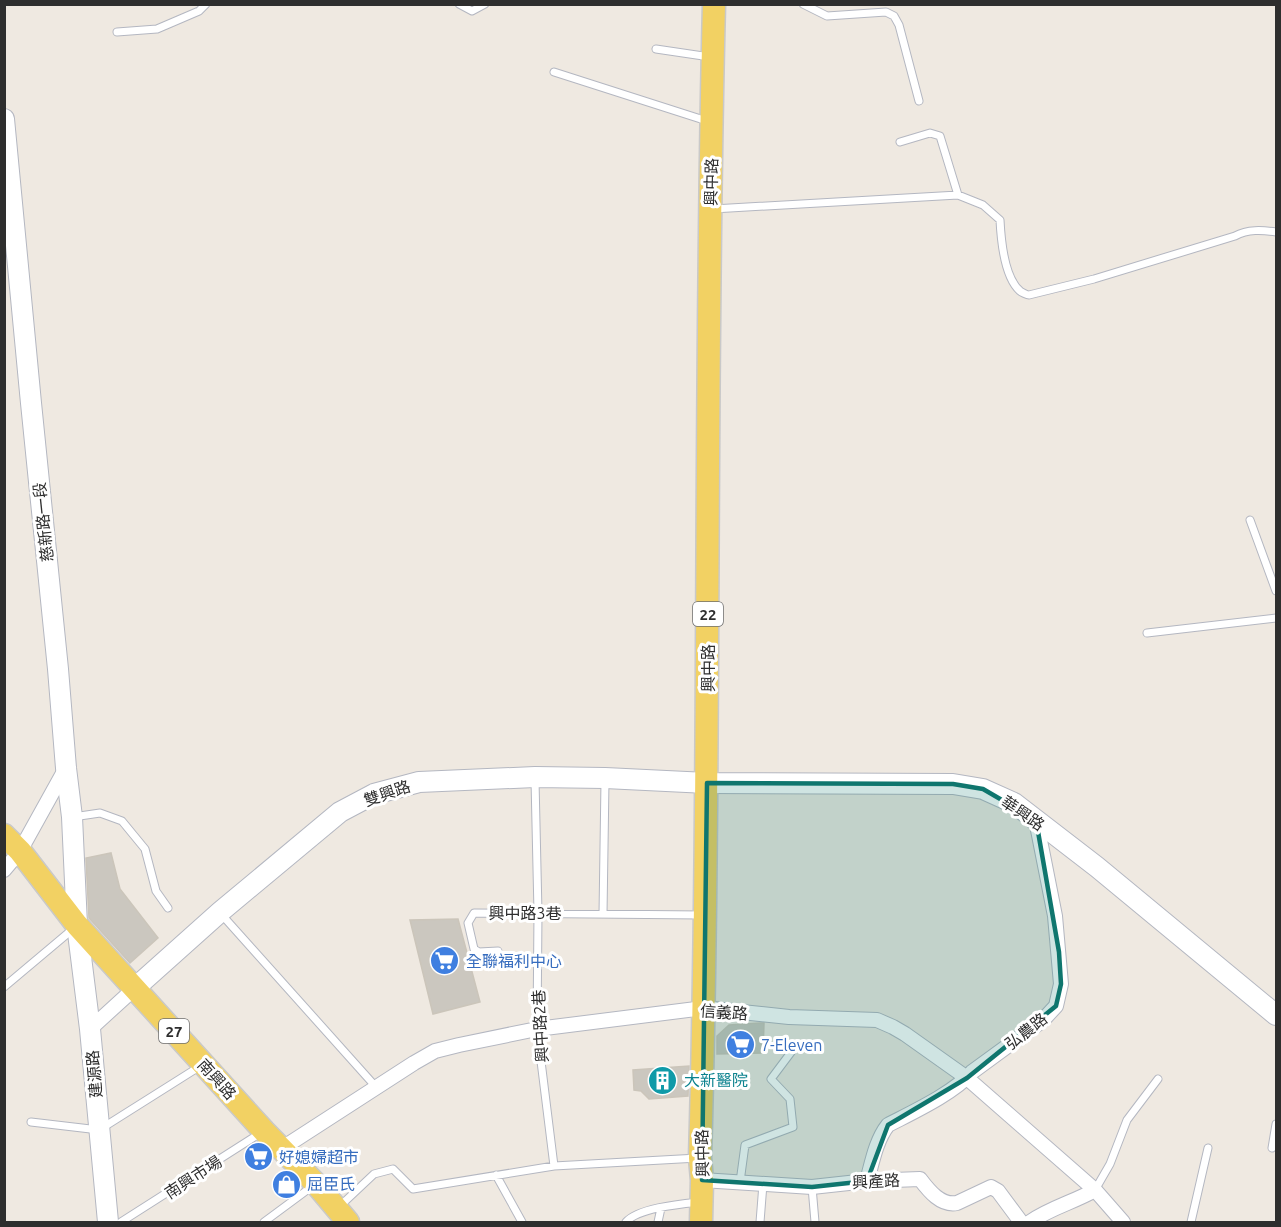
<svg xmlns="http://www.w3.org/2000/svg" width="1281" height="1227" font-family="Ubuntu,'Noto Sans TC',sans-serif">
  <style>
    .building { fill: #cbc7bf; stroke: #cbc5ba; stroke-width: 1.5 }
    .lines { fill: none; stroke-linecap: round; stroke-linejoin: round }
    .lane-casing { stroke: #b4b7c1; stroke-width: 9 }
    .street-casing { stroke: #b4b7c1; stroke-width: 16 }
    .secondary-casing { stroke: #b4b7c1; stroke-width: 22 }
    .primary-casing { stroke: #c9c9c9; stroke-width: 25 }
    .lane { stroke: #fff; stroke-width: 7 }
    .street { stroke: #fff; stroke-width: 14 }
    .secondary { stroke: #fff; stroke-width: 20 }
    .primary { stroke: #f2d163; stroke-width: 22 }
    .marked { fill: #0f766e; fill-opacity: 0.2; stroke: #0f766e; stroke-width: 4.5; stroke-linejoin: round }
    .labels { text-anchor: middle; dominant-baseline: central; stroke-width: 6; stroke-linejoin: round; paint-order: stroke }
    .shield { fill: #fff; stroke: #6d6d6d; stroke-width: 1.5 }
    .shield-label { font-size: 15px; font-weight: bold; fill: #2e2e2e }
    .street-label { font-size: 16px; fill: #2e2e2e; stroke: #fff }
    .shop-label { font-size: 16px; fill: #366cbe; stroke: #fff; text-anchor: start }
    .culture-label { font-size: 16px; fill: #0d838f; stroke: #fff; text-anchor: start }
  </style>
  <rect width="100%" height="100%" fill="#efe9e1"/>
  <path class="building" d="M111 853 120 889 158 938 130 963 89 918 86 858Z
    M458 919 480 1002 433 1014 410 920Z
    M760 1023H764L763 1053 717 1054V1036L729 1025Z
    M689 1066 688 1096 649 1099 641 1091 634 1090 633 1070Z"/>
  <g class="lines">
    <defs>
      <path id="lane" d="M459 4 472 11 485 4
        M803 4 827 16 886 12 894 16 899 25 919 101
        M117 32 157 29 199 11 206 4
        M656 49 710 57
        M554 72 707 121
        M900 142 930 133 940 136 958 195
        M713 209 958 195 983 205 1000 220C1001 240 1004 277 1020 291 1021 292 1027 295 1029 295L1094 279 1235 236C1248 229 1262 230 1276 232
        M1250 520 1276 591
        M1147 633 1276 618
        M535 780 538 913 537 1029 554 1166
        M73 817 100 813 122 821 145 849 156 891 168 908
        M603 914 605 781
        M222 915 376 1087
        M498 951 479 952 474 949 468 923 474 913 702 915
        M4 987 73 929
        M31 1122 99 1130 202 1065
        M1272 1148 1276 1124
        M496 1175 522 1222
        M740 1182 745 1145 793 1127 790 1099 771 1079 792 1051
        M812 1187 815 1222
        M1095 1190 1110 1164 1127 1120 1158 1079
        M340 1206 374 1174 393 1169 413 1189 554 1166 698 1158
        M121 1222 262 1132
        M264 1222 314 1185
        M626 1222C638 1208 680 1204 699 1202
        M658 1222 661 1208
        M760 1222 763 1184
        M1191 1222 1208 1148"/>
      <path id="street" d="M4 870 20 851 66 768
        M90 1029 135 988
        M281 1149 414 1063 435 1051 459 1045 537 1029 704 1008 789 1017 877 1020 893 1027 905 1034 967 1078 1095 1190 1123 1222
        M702 1180 812 1187 867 1181 920 1179C929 1191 941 1206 957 1203L991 1187 998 1191 1021 1222
        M867 1181C872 1163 876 1140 888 1125 913 1112 954 1093 972 1072L1043 1020 1056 1006 1061 984 1055 916 1036 820
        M1030 1222C1050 1208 1074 1202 1095 1190"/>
      <path id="secondary" d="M4 119 31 403 58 669 66 768 72 817 77 925 90 1029 108 1222
        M135 988 220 912 340 812 374 794 419 782 535 777 605 778 707 783 953 784 983 789 1014 803 1097 867 1276 1015"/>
      <path id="primary" d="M4 835 20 851 77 925 264 1131 316 1184 348 1222
        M701 1222 702 1180 700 1158C711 773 704 389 714 4"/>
    </defs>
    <use href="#lane" class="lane-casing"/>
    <use href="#street" class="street-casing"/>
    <use href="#secondary" class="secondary-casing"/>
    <use href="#primary" class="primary-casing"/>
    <use href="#lane" class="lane"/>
    <use href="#street" class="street"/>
    <use href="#secondary" class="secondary"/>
    <use href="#primary" class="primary"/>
  </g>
  <path class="marked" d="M707 783 953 784 983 789 1036 820 1059 952 1061 984 1056 1006 967 1078 888 1125 867 1181 812 1187 702 1180Z"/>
  <defs>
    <symbol id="supermarket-disc" viewBox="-11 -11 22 22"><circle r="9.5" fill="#3f7fe0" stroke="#fff"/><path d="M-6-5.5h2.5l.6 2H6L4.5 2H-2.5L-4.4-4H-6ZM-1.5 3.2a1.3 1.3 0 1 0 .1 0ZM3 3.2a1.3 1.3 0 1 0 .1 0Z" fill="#fff"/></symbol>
    <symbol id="building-disc" viewBox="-11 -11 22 22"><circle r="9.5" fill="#0f9aa8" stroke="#fff"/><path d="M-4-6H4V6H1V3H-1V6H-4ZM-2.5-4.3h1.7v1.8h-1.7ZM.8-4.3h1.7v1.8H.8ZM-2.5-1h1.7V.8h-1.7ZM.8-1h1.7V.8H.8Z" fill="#fff"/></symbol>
    <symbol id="shop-disc" viewBox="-11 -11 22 22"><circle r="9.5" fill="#3f7fe0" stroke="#fff"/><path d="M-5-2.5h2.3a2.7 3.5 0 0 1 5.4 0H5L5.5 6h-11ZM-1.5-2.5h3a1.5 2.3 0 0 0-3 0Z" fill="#fff"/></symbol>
  </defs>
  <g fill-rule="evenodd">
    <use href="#supermarket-disc" x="428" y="944" width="33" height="33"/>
    <use href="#supermarket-disc" x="724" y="1028" width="33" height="33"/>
    <use href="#building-disc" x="646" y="1064" width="33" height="33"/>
    <use href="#supermarket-disc" x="242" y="1140" width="33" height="33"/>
    <use href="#shop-disc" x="270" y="1168" width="33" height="33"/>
  </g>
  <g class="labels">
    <g class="shield">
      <rect x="693" y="602" width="30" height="24" rx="4.5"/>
      <rect x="159" y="1019" width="30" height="24" rx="4.5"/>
    </g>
    <g class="shield-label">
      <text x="708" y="614">22</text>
      <text x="174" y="1031">27</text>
    </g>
    <g class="street-label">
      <text transform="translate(711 182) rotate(-89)">興中路</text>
      <text transform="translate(43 522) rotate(-96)">慈新路一段</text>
      <text transform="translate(708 668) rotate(-90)">興中路</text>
      <text transform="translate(387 793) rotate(-19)">雙興路</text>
      <text transform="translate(1023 813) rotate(34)">華興路</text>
      <text x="525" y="913">興中路3巷</text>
      <text transform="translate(724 1012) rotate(4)">信義路</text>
      <text transform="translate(540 1026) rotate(-93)">興中路2巷</text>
      <text transform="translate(1026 1031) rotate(-38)">弘農路</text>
      <text transform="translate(94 1074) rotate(-95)">建源路</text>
      <text transform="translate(217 1079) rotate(48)">南興路</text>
      <text transform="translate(702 1153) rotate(-91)">興中路</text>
      <text transform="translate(193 1177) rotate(-33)">南興市場</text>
      <text transform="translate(876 1181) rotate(-3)">興產路</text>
    </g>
    <g class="shop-label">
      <text x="466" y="961">全聯福利中心</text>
      <text x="761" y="1045">7-Eleven</text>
      <text x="279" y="1157">好媳婦超市</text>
      <text x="307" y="1184">屈臣氏</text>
    </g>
    <g class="culture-label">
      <text x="684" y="1080">大新醫院</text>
    </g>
  </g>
  <rect width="1281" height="1227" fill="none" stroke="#2e2e2e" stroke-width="12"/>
</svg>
